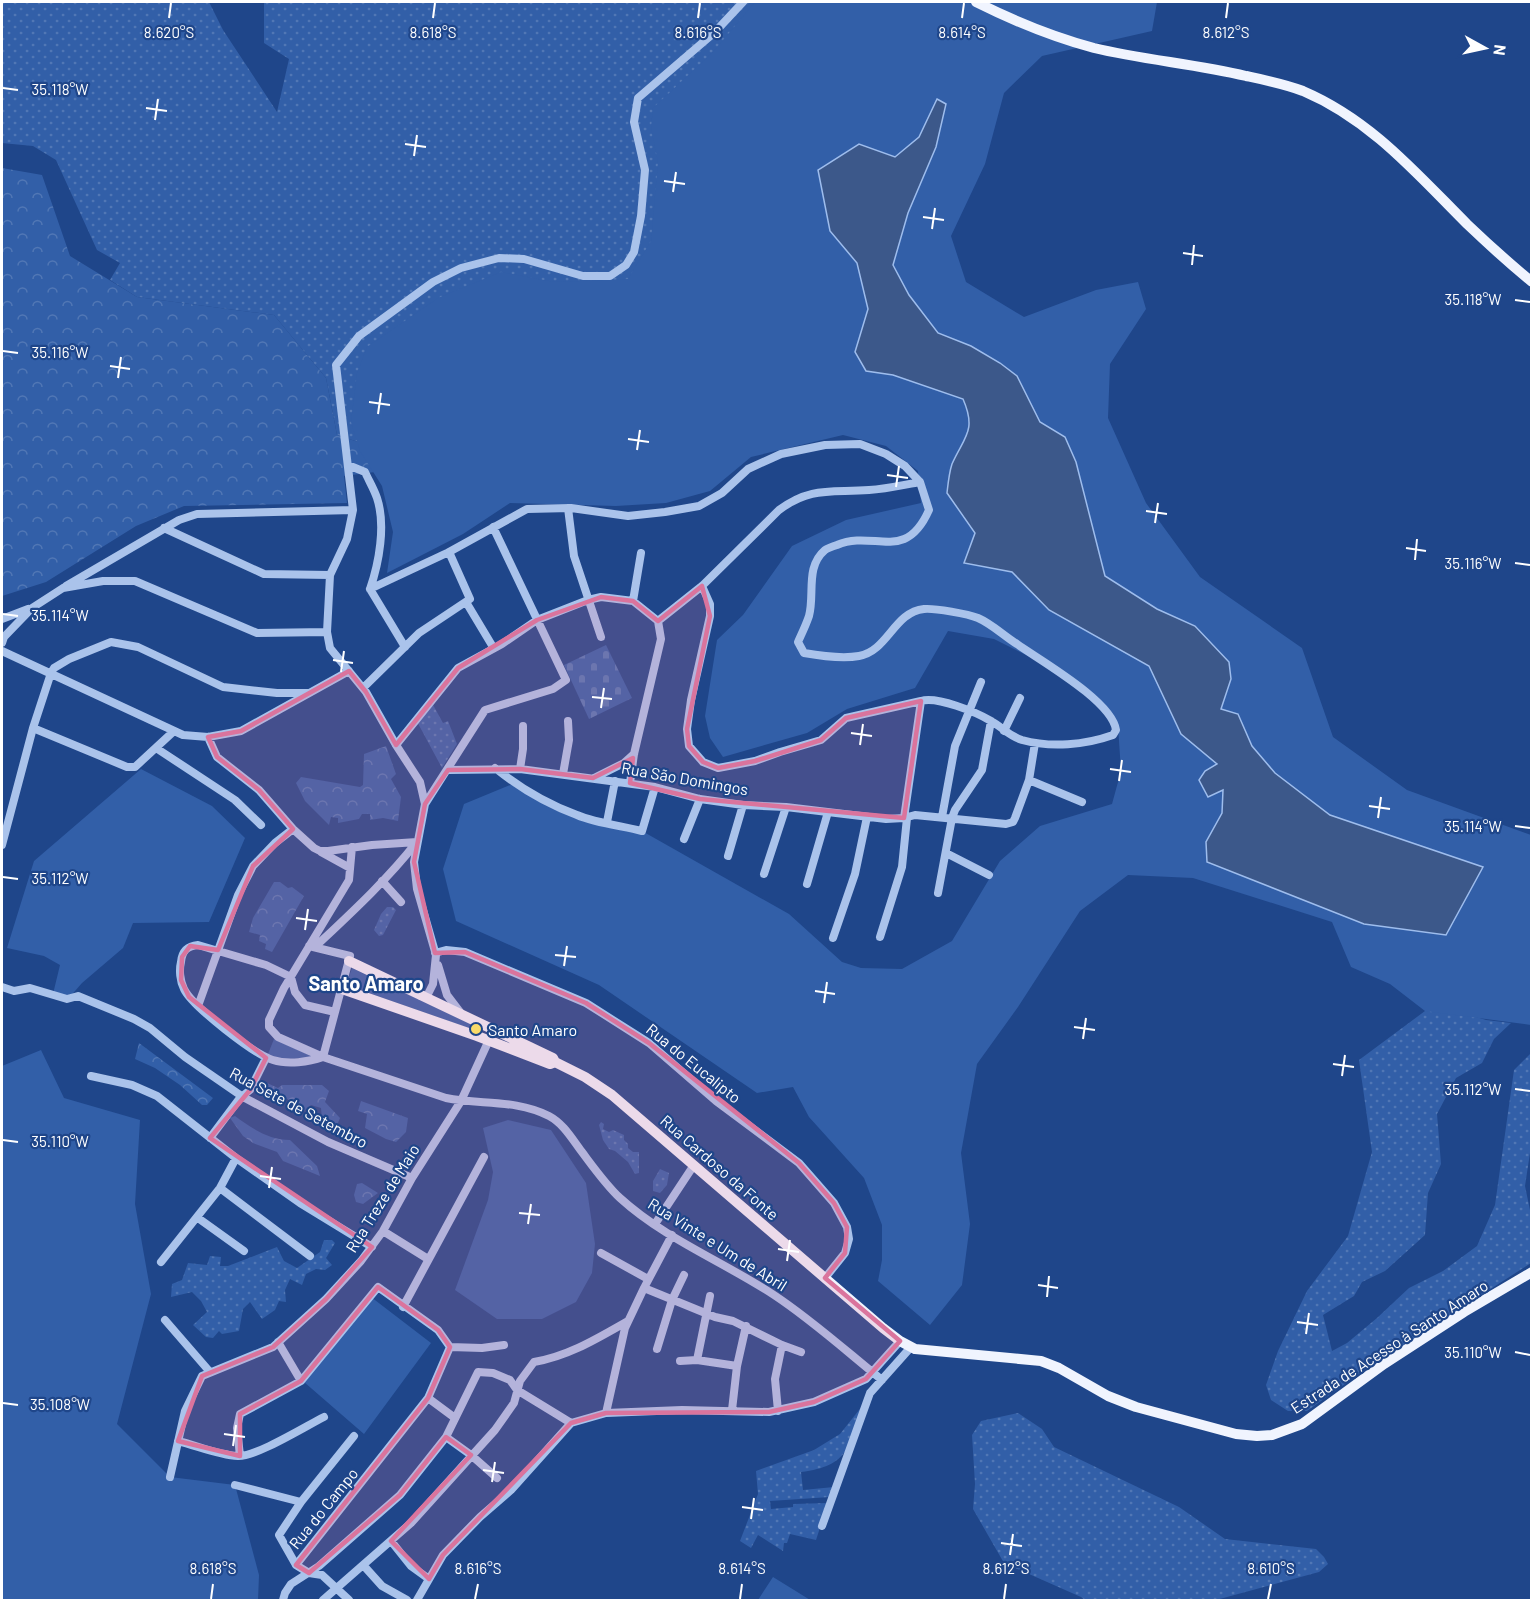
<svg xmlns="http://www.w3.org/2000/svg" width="1533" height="1602" font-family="Barlow,sans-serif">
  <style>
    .grass { fill: url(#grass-dots) }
    .forest { fill: url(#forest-crowns) }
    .cemetery { fill: url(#cemetery-stones) }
    .park { fill: #325fa8 }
    .water { fill: #3c588a; stroke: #9ebded; stroke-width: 1.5 }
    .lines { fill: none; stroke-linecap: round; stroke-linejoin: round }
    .minor { stroke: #aac3eb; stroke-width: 8 }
    .major { stroke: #f0f4fe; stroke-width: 10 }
    .marked { fill: #da749d; fill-opacity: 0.2; stroke: #da749d; stroke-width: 4.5; stroke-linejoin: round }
    .ticks { fill: none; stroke: #fff; stroke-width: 2 }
    .poi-dot { fill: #fada6a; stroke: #1f468a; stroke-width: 2 }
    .labels { text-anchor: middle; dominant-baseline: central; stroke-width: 4.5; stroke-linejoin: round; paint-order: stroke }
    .street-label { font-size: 16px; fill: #fff; stroke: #1f468a }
    .poi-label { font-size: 16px; fill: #fff; stroke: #1f468a; text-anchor: start }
    .quarter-label { font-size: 20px; font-weight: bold; fill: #fff; stroke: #1f468a }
    .ticks-label { font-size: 15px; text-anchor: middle; fill: #fff; stroke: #1f468a; stroke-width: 4.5; stroke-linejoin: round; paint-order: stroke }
  </style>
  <defs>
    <pattern id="grass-dots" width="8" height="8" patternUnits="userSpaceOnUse" patternTransform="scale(1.5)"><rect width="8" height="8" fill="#325fa8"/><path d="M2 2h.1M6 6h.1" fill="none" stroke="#5177b5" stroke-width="1.8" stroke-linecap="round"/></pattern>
    <pattern id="forest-crowns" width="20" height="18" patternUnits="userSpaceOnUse" patternTransform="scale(1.5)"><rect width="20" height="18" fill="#325fa8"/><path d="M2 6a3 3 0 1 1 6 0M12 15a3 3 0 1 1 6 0" fill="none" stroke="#5177b5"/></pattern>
    <pattern id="cemetery-stones" width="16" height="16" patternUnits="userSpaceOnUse" patternTransform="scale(1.5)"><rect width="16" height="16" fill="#325fa8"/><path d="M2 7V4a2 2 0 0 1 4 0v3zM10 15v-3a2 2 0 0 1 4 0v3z" fill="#5177b5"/></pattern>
  </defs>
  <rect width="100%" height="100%" fill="#1f468a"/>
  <path class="grass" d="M2 2H209L223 30 277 112 289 59 264 43V2H852L794 220 428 465 337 435 326 378 274 315 137 297 110 280 120 263 97 250 56 160 33 146 2 143Z
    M432 703 443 723 448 721 457 744 442 768 414 716Z
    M387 907H393L396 910 383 935 379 936 374 930 381 914Z
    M1451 1009 1486 1020 1511 1023 1494 1039 1482 1063 1456 1078 1437 1114 1441 1164 1428 1193 1425 1235 1385 1271 1362 1282 1354 1296 1323 1315 1332 1351 1347 1343 1377 1318 1409 1288 1443 1271 1477 1246 1495 1205 1514 1070 1531 1053V1146L1525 1186 1531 1215V1263L1366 1369 1307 1411H1288L1271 1400 1266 1385 1278 1351 1307 1291 1348 1236 1372 1152 1359 1060 1425 1011Z
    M601 1122 604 1124 603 1129 609 1132 613 1130 624 1135V1140L628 1144V1148L633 1152H639V1173L635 1174 628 1162 615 1151 609 1149 603 1140 599 1125Z
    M660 1169 669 1173 667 1185 660 1193 653 1191V1181Z
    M324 1240H332L335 1243 326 1258 332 1265 325 1270 316 1269 306 1274 302 1285 290 1279 285 1290 286 1302 279 1301 275 1310 262 1319 250 1302 243 1309 239 1331 222 1334 219 1331 213 1338 206 1337 193 1325 207 1312 201 1301 192 1292 171 1297 172 1284 182 1280 188 1263 207 1265 210 1256 221 1257 220 1266H228L277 1247 284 1261 297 1268 320 1252Z
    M863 1405C849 1446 850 1466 801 1472L803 1490 834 1487 830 1497 770 1501 771 1509 793 1507V1504L828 1503 816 1540 790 1534 787 1543H784L783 1551 758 1535 751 1548 740 1541 758 1494 756 1471 814 1450 840 1434Z
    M1018 1413 1042 1429 1054 1447 1179 1507 1225 1539 1316 1549 1324 1557 1328 1564 1319 1572 1216 1600H1085L1081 1597 1004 1563 973 1509 975 1484 972 1435 981 1421Z"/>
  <path class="forest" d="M2 168 42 175 70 256 137 297 274 315 326 378 337 435 428 465 344 476 347 503 184 506 136 526 46 582 2 596Z
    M386 746 396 774 391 779 401 797 398 821 383 818 370 820V814H362L359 819 338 823V818L331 817 329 825 305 801 296 783 301 777 360 787 363 785 364 754Z
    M274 882H280L288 888 292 887 304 896 272 952 265 949 266 944 259 941 260 935 249 932 253 918Z
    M139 1043 213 1098 207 1105H202L180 1085 155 1068 135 1059Z
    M267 1083 278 1088 282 1085H322L329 1091 325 1102 340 1118 335 1130 322 1119 321 1108 311 1105 304 1111 293 1102 268 1089Z
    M361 1101 408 1118 406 1132 396 1142 386 1139 365 1128 367 1114 358 1111Z
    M235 1116C251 1128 269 1140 290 1140L317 1166 320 1176 283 1161 277 1152 253 1143 243 1136 230 1118Z
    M362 1183 378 1193 363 1204 356 1202 354 1195 357 1184Z"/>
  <path class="cemetery" d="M606 645 632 698 589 719 564 665Z"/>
  <path class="park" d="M755 2H1157L1152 31 1042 56 1004 93 985 164 951 236 966 282 1024 317 1096 290 1138 282 1146 309 1110 364 1108 418 1146 503 1200 577 1302 648 1333 737 1407 790 1531 835V1025L1425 1011 1390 984 1351 967 1332 922 1193 878 1128 875 1080 911 1018 1007 977 1064 961 1153 970 1224 962 1285 930 1325 878 1281 882 1260V1225L864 1178 809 1117 793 1087 757 1093 599 985 456 921 443 869 464 804 515 783 559 808 642 831 789 914 842 962 861 968 902 969 952 941 1000 861 1040 826 1112 804 1121 771 1118 726 1068 676 994 639 948 631 915 688 847 709 807 733 723 757 710 738 705 716 717 640 743 615 792 546 846 520 921 503 918 471 886 446 843 435 751 457 710 491 666 503 616 506 510 503 463 534 387 573 393 532 382 486 360 451 351 422 357 373 367 347 438 298 501 272 554 282 628 279 651 241 658 162 651 128 653 108 713 52Z
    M141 769 212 806 245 838 209 922 133 923 123 948 82 983 68 999 53 994 60 965 44 956 7 948 34 861Z
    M352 968 481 1029 480 1032 346 985Z
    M274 1039 316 1058 281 1059 268 1054Z
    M41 1050 64 1098 140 1120 135 1204 151 1294 117 1424 170 1477 235 1485 259 1575 258 1600H2V1066Z
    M508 1120 551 1130 586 1183 595 1244 592 1273 576 1302 542 1319H497L455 1290 488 1200 493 1172 483 1128Z
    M371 1297 431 1343 364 1434 304 1382Z
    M773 1577 807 1598 810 1600H758Z"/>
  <path class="water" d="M937 99 946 104 936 147 908 213 893 265 909 295 938 333 971 346 1000 363 1017 376 1040 422 1065 437 1076 462 1105 576 1157 609 1195 626 1229 662 1231 679 1221 709 1238 714 1252 746 1275 773 1330 815 1483 867 1446 935 1364 924 1207 862 1206 842 1222 813 1223 790 1208 797 1199 780 1205 771 1217 764 1181 734 1149 666 1049 610 1012 572 964 563 975 533 947 493C948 484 949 473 952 464 964 437 977 431 963 399L893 375 866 371 855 352 868 309 857 263 830 231 818 170 859 144 895 157 919 137Z"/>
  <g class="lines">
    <path class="minor" d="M348 465 365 472C369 481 374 489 377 498 386 525 379 563 370 589L449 552 527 509 571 508 628 516 665 512 699 506 722 493 748 469 781 454 825 445 860 444 886 454 905 466 920 482 929 510C905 564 874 529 837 545 834 546 828 548 825 550 805 567 815 594 809 616 806 625 802 633 798 642L804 653C821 656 842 659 859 656 888 651 894 612 924 609 935 608 968 614 978 618 992 624 1004 636 1017 644 1041 661 1112 701 1116 730L1113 735C1085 745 1051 748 1022 740 1009 736 1002 727 991 721 976 712 937 696 921 701L904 818
      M568 508 574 556 601 637
      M164 528 264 574 330 575
      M66 586 179 520 197 514 353 510
      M702 586 710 604V616L691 700 687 729 689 746 703 762 718 768 755 761 780 752 821 740 846 718 921 701
      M370 589 405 647
      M633 601 641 553
      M466 602 493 647
      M2 619 28 609
      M658 621 702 586 779 510C811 486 832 493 869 490 886 489 903 485 920 482
      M2 643 4 637 32 608 63 588 103 581H135L257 633 327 632
      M2 651 183 735 208 737 241 731 349 671
      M363 688 419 633 470 599 449 552
      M33 728 127 767H135L174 731
      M1004 731 1020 698
      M208 737 217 757 259 790 293 829 314 848 320 851H328L372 845 417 842
      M396 745 458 668 502 644 537 620 588 600 601 597 633 601 658 621 661 639 634 754 630 783
      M156 748 235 800 261 825
      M495 768C520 788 547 804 577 815 596 823 622 826 642 831L655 787
      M520 769 523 749V726
      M448 770 520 769 655 787 700 799 743 805 786 807 886 819 904 818 915 815 1006 824 1013 822 1015 818 1029 780 1035 743
      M563 774 569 740 568 721
      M594 778 624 763 634 754
      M1029 780 1082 802
      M425 804 485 710 553 689 566 680 493 527
      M942 817 955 746 981 682
      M607 822 615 781
      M684 839 700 799
      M2 845 33 728 51 673 54 668 69 659 111 642 138 647 223 687 277 693H309
      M321 852 350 868
      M946 853 989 875
      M728 856 743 805
      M764 874 786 807
      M382 881 401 902
      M807 884 828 812
      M938 893 952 818 955 810 982 770 991 721
      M880 937 902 867 907 818
      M833 938 855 874 867 817
      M309 946 350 956 323 1057 446 1098C480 1105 516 1099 549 1116 564 1124 572 1139 582 1152 594 1168 606 1185 620 1198 665 1239 724 1262 774 1295 812 1320 846 1351 882 1380
      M315 947C350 914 386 881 416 843
      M435 953 446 950 465 952 586 1003 649 1043 716 1101 799 1163 834 1203 847 1227 849 1239 845 1253 825 1278
      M438 965 447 995 460 1012
      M2 987 14 991 30 988 67 999 78 996 134 1019 150 1028 185 1057 243 1097 328 1142 412 1178
      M421 996 428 994 433 984 436 955 417 889 414 862 425 804 420 782 396 745 366 692 330 648 327 632 330 575 347 539 353 510 336 365 359 336 433 282 461 268 499 258 524 259 583 276H610L626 265 634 252 641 216 645 170 634 122 638 98 715 32 743 2
      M198 1006 238 895 253 866 275 843 293 829
      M323 1057C309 1062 288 1065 273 1060 255 1055 192 1006 184 989 180 981 179 970 181 962 182 951 187 946 198 945L266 965 291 977 295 992 305 1005 335 1012
      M323 1057 278 1037 269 1027V1020L284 988 349 880 352 847
      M91 1076 132 1085 157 1096 236 1158 300 1203 372 1247
      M210 1138 240 1098 250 1090 266 1058
      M220 1188 310 1256
      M198 1218 244 1251
      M655 1224 694 1165
      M383 1231 428 1259
      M672 1235 644 1288 715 1317 733 1321 782 1345 801 1352
      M601 1253 648 1279
      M161 1262 220 1188 236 1158
      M403 1307 484 1157
      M165 1320 210 1372
      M278 1342 301 1381
      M450 1347 482 1348 504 1345
      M657 1349 672 1300 684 1275
      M697 1360 710 1296
      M680 1361 697 1360 737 1366 732 1410
      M737 1366 746 1326
      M428 1398 455 1418
      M778 1411 775 1379 782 1345
      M606 1413 625 1328 644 1288
      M446 1437 471 1455 497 1478
      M178 1441C198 1446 218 1455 238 1456 256 1457 306 1426 324 1417
      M240 1456 237 1428 240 1414 301 1381 378 1287 438 1330 450 1347
      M170 1477 185 1411 202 1376 273 1347 326 1299 361 1261 383 1231 412 1178 461 1101 489 1040
      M235 1485 301 1502
      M822 1526 870 1393 911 1347
      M391 1541 411 1566 429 1579
      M296 1565 428 1398 450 1347
      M364 1566 382 1586 407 1600
      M283 1600 285 1593 291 1584 319 1566 400 1495 446 1437 478 1372 493 1373 510 1380 517 1390 571 1423
      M323 1600 411 1523 495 1430 514 1403 520 1381 534 1362C569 1356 598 1338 628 1321
      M349 1600 322 1575 309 1573 296 1565 279 1535 301 1502 354 1436
      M417 1600 443 1555 480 1517 511 1490 571 1423 606 1413 682 1410 769 1412 814 1402 866 1379 900 1341"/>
    <path class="major" d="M976 2C1014 21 1053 37 1094 48 1144 60 1196 64 1246 76 1265 80 1285 84 1303 91 1371 120 1416 173 1467 224 1488 244 1509 263 1532 282
      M342 989 477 1036 550 1064 555 1062 553 1058 349 961
      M555 1062 585 1077 612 1095 883 1328 900 1341 915 1349 1041 1361 1059 1368 1108 1396 1136 1407 1236 1434 1257 1436 1272 1435 1302 1424 1384 1364 1464 1312 1532 1272"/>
  </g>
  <path class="marked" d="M702 586 710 616 687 729 689 746 703 762 718 768 755 761 821 740 846 718 921 701 904 818 700 799 630 783 633 758 593 778 520 769 448 770 425 804 414 862 435 953 465 952 586 1003 649 1043 799 1163 834 1203 847 1227 845 1253 825 1278 900 1341 866 1379 814 1402 769 1412 606 1413 571 1423 443 1555 429 1579 391 1541 471 1455 446 1437 400 1495 309 1573 296 1565 428 1398 450 1347 438 1330 378 1287 301 1381 240 1414V1456L178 1441 202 1376 273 1347 326 1299 372 1247 210 1138 250 1090 266 1058 189 997 181 980 182 957 190 946 218 950 253 866 293 829 259 790 217 757 208 737 241 731 349 671 366 692 396 745 458 668 537 620 601 597 633 601 658 621Z"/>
  <path class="ticks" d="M169 18 171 3M433 18 435 3M698 18 700 3M962 18 964 3M1226 18 1228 3M3 88 18 90M146 108 167 111M155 120 158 99M405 144 426 147M414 156 417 135M664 181 685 184M673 192 676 172M923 217 944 220M932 229 935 208M1183 253 1203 256M1192 265 1194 245M1515 300 1530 302M3 351 18 353M110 366 130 369M118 378 121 357M369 402 390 405M378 414 381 393M628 439 649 442M637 450 640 430M887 475 908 478M896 487 899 466M1146 511 1167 514M1155 523 1158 503M1406 548 1426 551M1415 560 1417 539M1515 563 1530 565M3 614 18 616M333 660 353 663M341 672 344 651M592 697 612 699M601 708 604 688M851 733 872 736M860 745 863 724M1110 769 1131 772M1119 781 1122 760M1369 806 1390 809M1378 818 1381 797M1515 826 1530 828M3 877 18 879M296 918 317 921M305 930 308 909M555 955 576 957M564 966 567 946M815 991 835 994M824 1003 827 982M1074 1027 1095 1030M1083 1039 1086 1018M1333 1064 1354 1067M1342 1076 1345 1055M1515 1089 1530 1091M3 1140 18 1142M260 1176 281 1179M269 1188 272 1167M519 1213 540 1215M528 1224 531 1204M778 1249 799 1252M787 1261 790 1240M1038 1285 1058 1288M1047 1297 1049 1276M1297 1322 1318 1325M1306 1334 1309 1313M1515 1352 1530 1355M3 1403 18 1405M224 1434 245 1437M233 1446 236 1425M483 1470 504 1473M492 1482 495 1462M742 1507 763 1510M751 1519 754 1498M1001 1543 1022 1546M1010 1555 1013 1534M211 1599 213 1584M475 1599 478 1584M740 1599 742 1584M1004 1599 1006 1584M1268 1599 1271 1584"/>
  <circle class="poi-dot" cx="476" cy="1029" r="6"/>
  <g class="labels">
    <g class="street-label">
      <text transform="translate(685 778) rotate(10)">Rua São Domingos</text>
      <text transform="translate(694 1063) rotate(39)">Rua do Eucalipto</text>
      <text transform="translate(299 1107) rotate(28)">Rua Sete de Setembro</text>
      <text transform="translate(720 1167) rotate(41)">Rua Cardoso da Fonte</text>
      <text transform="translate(382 1198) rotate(-58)">Rua Treze de Maio</text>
      <text transform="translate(718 1244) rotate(32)">Rua Vinte e Um de Abril</text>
      <text transform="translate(1389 1346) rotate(-33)">Estrada de Acesso à Santo Amaro</text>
      <text transform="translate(323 1508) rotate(-51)">Rua do Campo</text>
    </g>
    <g class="poi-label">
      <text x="488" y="1029">Santo Amaro</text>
    </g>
    <g class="quarter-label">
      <text x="366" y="983">Santo Amaro</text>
    </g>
  </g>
  <g class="ticks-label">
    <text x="169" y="38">8.620°S</text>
    <text x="433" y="38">8.618°S</text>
    <text x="698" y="38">8.616°S</text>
    <text x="962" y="38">8.614°S</text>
    <text x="1226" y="38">8.612°S</text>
    <text x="60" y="95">35.118°W</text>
    <text x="1473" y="305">35.118°W</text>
    <text x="60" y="358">35.116°W</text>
    <text x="1473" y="569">35.116°W</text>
    <text x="60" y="621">35.114°W</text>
    <text x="1473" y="832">35.114°W</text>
    <text x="60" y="884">35.112°W</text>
    <text x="1473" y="1095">35.112°W</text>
    <text x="60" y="1147">35.110°W</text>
    <text x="1473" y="1358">35.110°W</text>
    <text x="60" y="1410">35.108°W</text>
    <text x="213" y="1574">8.618°S</text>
    <text x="478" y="1574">8.616°S</text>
    <text x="742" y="1574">8.614°S</text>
    <text x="1006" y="1574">8.612°S</text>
    <text x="1271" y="1574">8.610°S</text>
  </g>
  <rect width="1533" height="1602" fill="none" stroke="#ffffff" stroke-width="6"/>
  <g transform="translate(1485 48) rotate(98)" stroke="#1f468a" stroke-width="4.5" paint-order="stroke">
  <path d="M0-4.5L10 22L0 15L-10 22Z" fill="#ffffff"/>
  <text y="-9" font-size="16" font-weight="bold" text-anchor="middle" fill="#ffffff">N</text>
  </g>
</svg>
